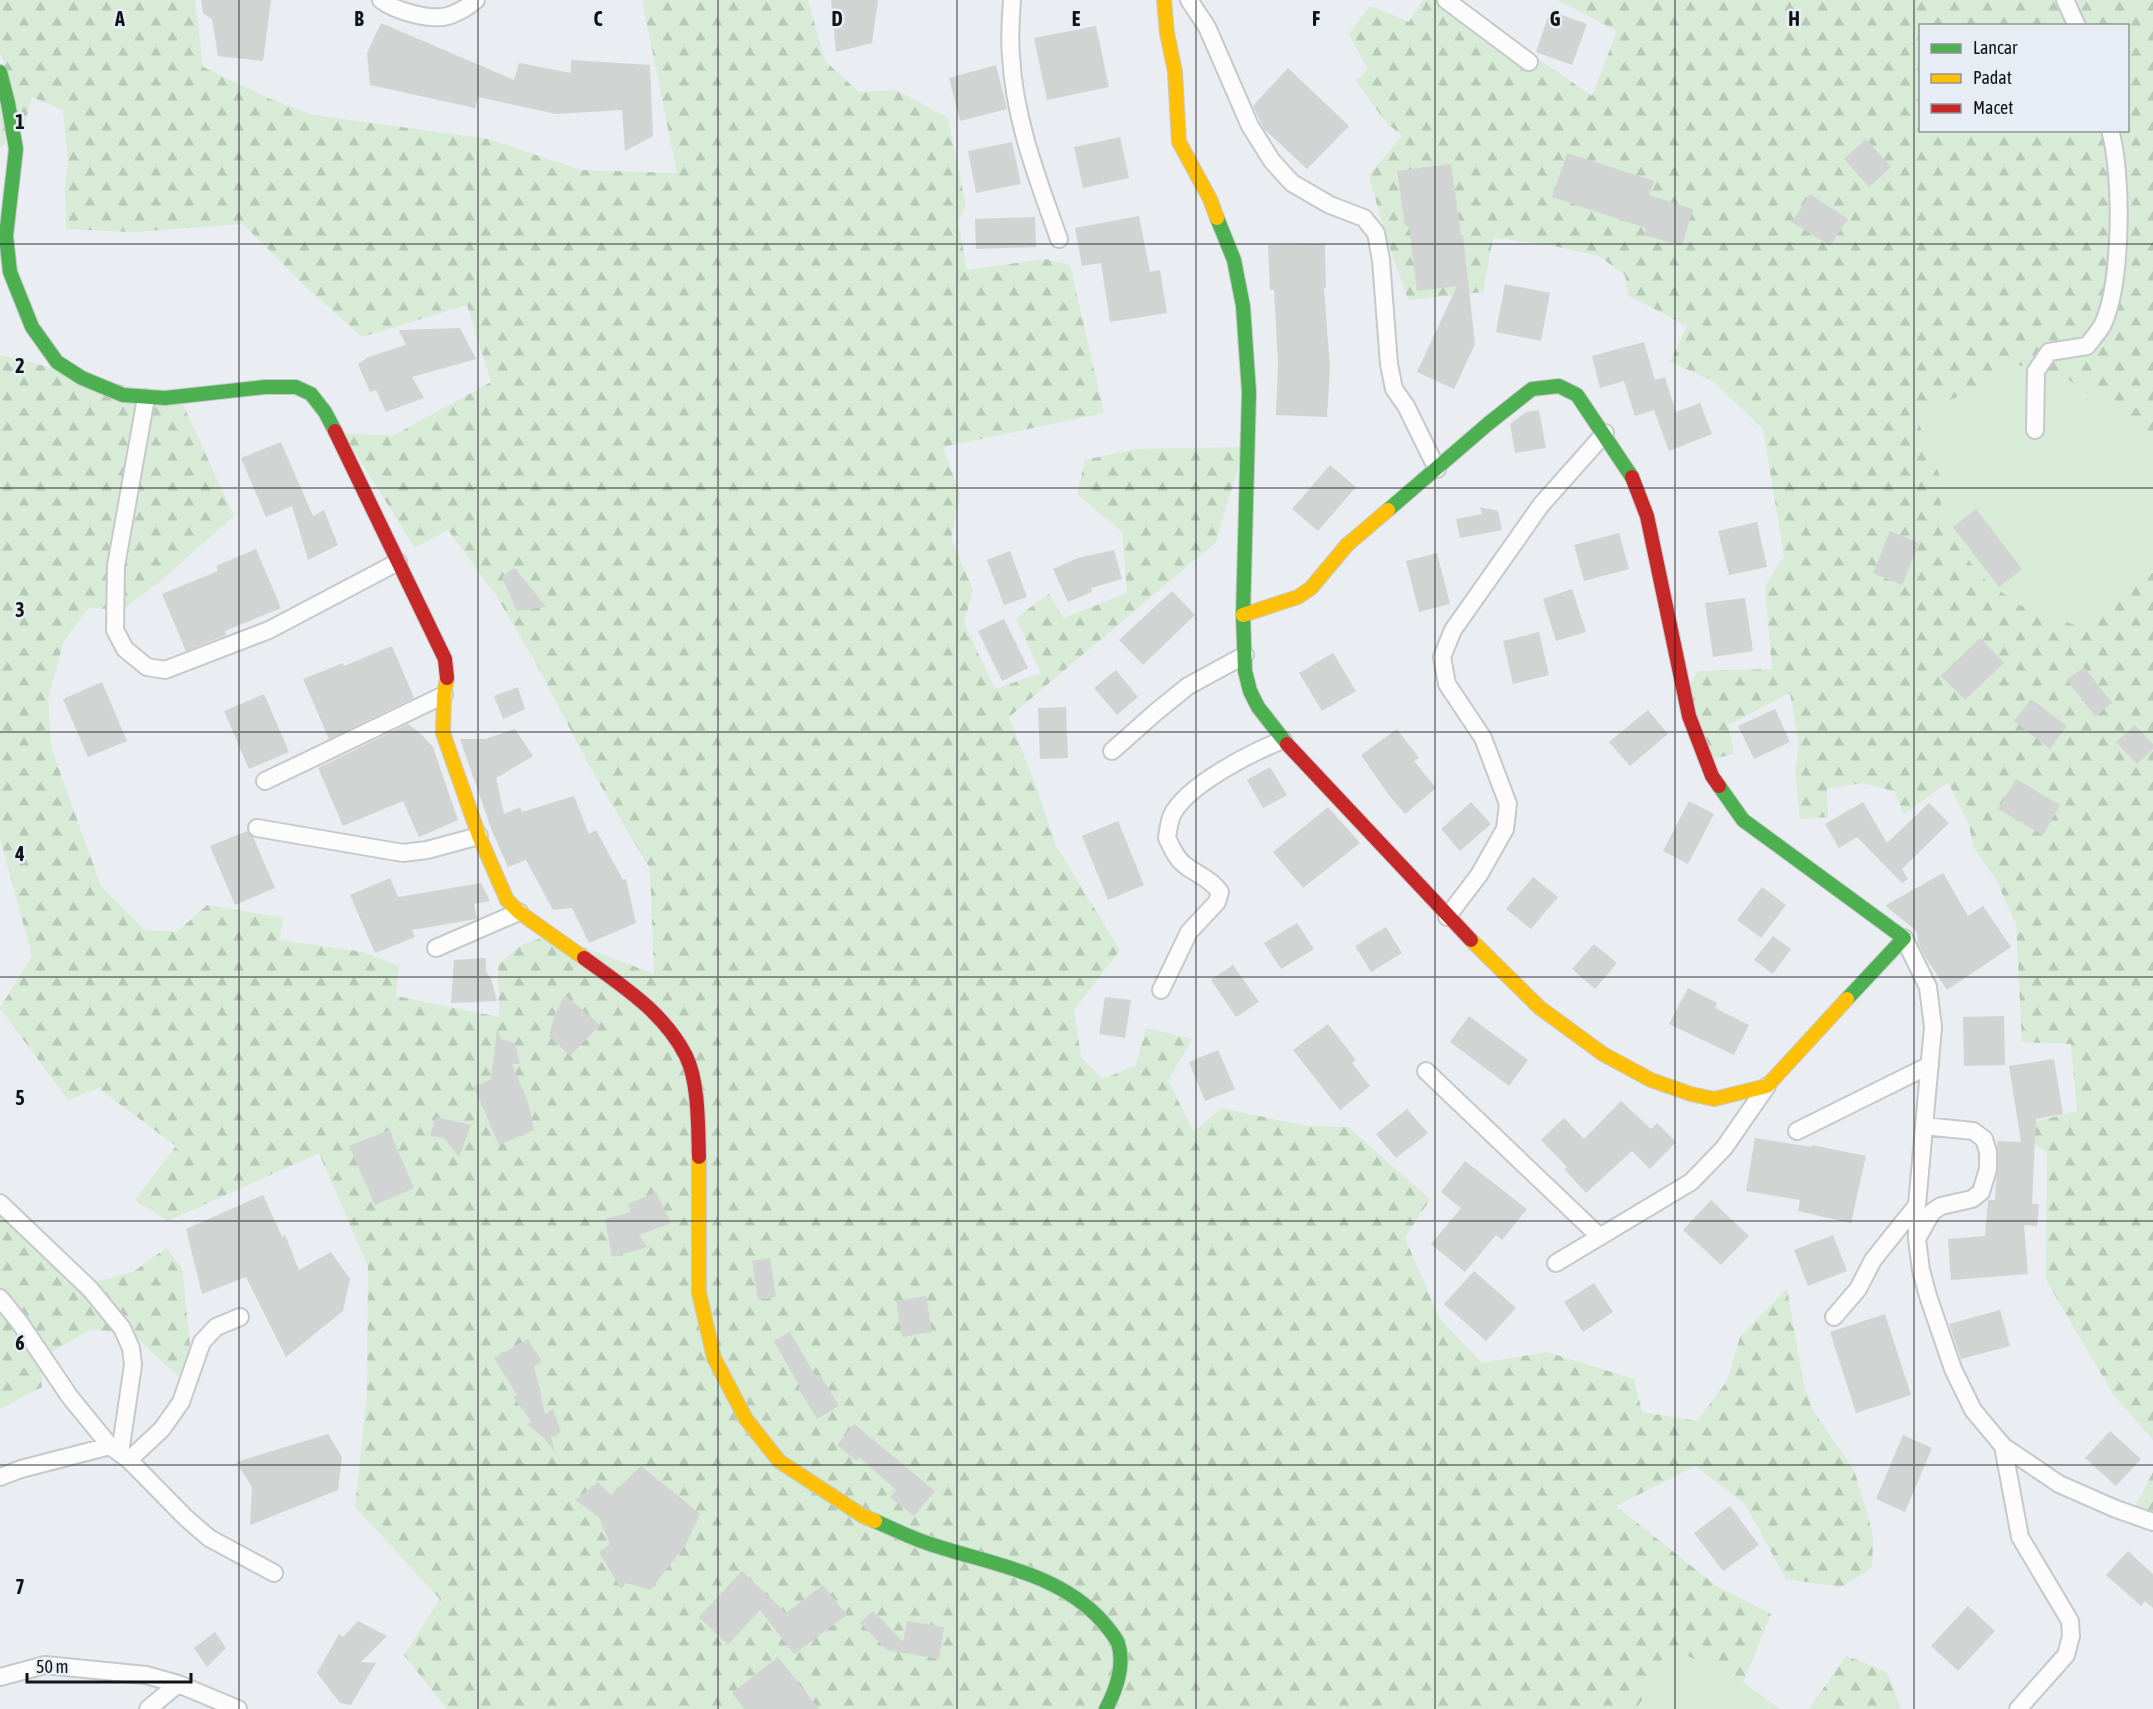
<svg xmlns="http://www.w3.org/2000/svg" width="2153" height="1709" font-family="'Asap Condensed',sans-serif">
  <style>
    .green { fill: #d7ebd7 }
    .forest { fill: url(#forest-firs); fill-rule: evenodd }
    .building { fill: #d2d3d3 }
    .lines { fill: none; stroke-linecap: round; stroke-linejoin: round }
    .street-casing { stroke: #c6c9cc; stroke-width: 20 }
    .fast-casing { stroke: #c6c9cc; stroke-width: 16 }
    .slow-casing { stroke: #c6c9cc; stroke-width: 16 }
    .jam-casing { stroke: #c6c9cc; stroke-width: 16 }
    .street { stroke: #fcfcfd; stroke-width: 16 }
    .fast { stroke: #4caf50; stroke-width: 14 }
    .slow { stroke: #ffc107; stroke-width: 14 }
    .jam { stroke: #c62828; stroke-width: 14 }
    .grid { fill: none; stroke: #121316; stroke-width: 1.5; stroke-opacity: 0.55 }
    .grid-label { font-size: 20px; text-anchor: middle; font-weight: bold; fill: #121316; stroke: #e7edf4; stroke-width: 5; stroke-linejoin: round; paint-order: stroke }
  </style>
  <defs>
    <pattern id="forest-firs" width="22" height="20" patternUnits="userSpaceOnUse" patternTransform="scale(1.5)"><rect width="22" height="20" fill="#d7ebd7"/><path d="M5 1l3.5 6h-7zM16 11l3.5 6h-7z" fill="#b8c9b8"/></pattern>
  </defs>
  <rect width="100%" height="100%" fill="#eaedf1"/>
  <path class="green" d="M2010 363 2065 377 2141 432 2153 431V573L2130 578 2075 625 2019 605 1979 575 1942 520 1939 474 1915 414 1982 387Z
    M1675 1650 1743 1682 1780 1709H1636Z"/>
  <path class="forest" d="M0 0H195L203 67 270 99 313 115 489 139 581 170 677 173 642 0H808L825 61 859 92 896 90 948 118 966 206 958 221 967 270 1045 259 1070 265 1104 413 943 447 960 494 951 539 973 590 964 623 995 689 1041 673 1016 618 1049 594 1064 618 1127 593 1122 532 1077 494 1085 460 1135 449 1244 447 1216 542 1009 717 1037 789 1056 846 1120 950 1074 1010 1081 1057 1103 1079 1136 1065 1146 1028 1192 1039 1168 1081 1194 1132 1221 1108 1307 1126 1348 1127 1430 1199 1405 1238 1440 1319 1482 1363 1547 1352 1634 1379 1642 1412 1697 1421 1727 1381 1740 1337 1787 1288 1803 1381 1812 1409 1854 1470 1868 1515 1873 1537 1872 1568 1842 1587 1786 1579 1745 1504 1695 1466 1616 1506 1715 1585 1771 1614 1743 1682 1675 1650 1636 1709H447L404 1655 440 1599 355 1507 367 1395 368 1267 319 1153 168 1221 135 1200 176 1146 98 1088 68 1100 0 1008 32 956 0 838V355L117 384 179 396 234 516 157 584 121 611 89 607 64 641 48 698 51 747 101 886 145 930 177 932 207 905 284 918 279 940 363 952 399 966 396 996 499 1017 498 964 523 944 551 935 654 974 650 869 590 767 537 665 496 595 448 530 415 548 343 433 393 436 491 382 467 305 362 337 306 287 243 224 133 232 66 229 65 186 68 162 63 110 32 97 24 126 0 148V79L9 77 0 53Z
    M1423 0H1436L1441 5 1499 32 1592 96 1617 31 1558 0H2153V431L2141 432 2065 377 2011 363 1982 387 1915 414 1939 474 1942 520 1979 575 2019 605 2075 625 2130 578 2153 573V1440L2113 1394 2046 1280 2047 1152 2035 1145 2034 1122 2077 1111 2071 1044 2022 1042 2016 924 1996 880 1974 848 1968 822 1948 782 1904 814 1894 791 1862 783 1827 789 1828 817 1800 819 1795 771 1799 745 1790 693 1728 725 1734 754 1707 760 1687 687 1699 671 1772 669 1765 586 1784 556 1763 429 1713 381 1670 362 1687 326 1628 295 1625 275 1599 256 1545 244 1493 238 1483 292 1408 300 1384 231 1369 175 1402 136 1386 122 1355 80 1368 70 1349 34 1370 6 1409 22ZM1920 26H2128V130H1920Z
    M0 1212 88 1284 133 1272 166 1248 182 1268 190 1345 183 1381 134 1335 92 1329 41 1358 42 1387 0 1409Z
    M2153 1472V1518L2133 1511Z
    M1846 1656 1887 1672 1901 1709H1809Z"/>
  <path class="building" d="M201 0H271L263 61 218 56 212 19 203 13Z
    M831 0H878L872 43 836 52Z
    M1550 11 1587 24 1572 65 1536 52Z
    M381 23 514 80 519 63 571 73V60L650 65 653 136 625 151 622 110 556 114 478 97 475 108 370 85 367 53Z
    M1096 26 1109 87 1047 100 1034 38Z
    M996 65 1007 109 960 121 949 78Z
    M1288 68 1349 126 1307 169 1264 129 1253 106Z
    M1120 137 1129 178 1083 188 1074 147Z
    M1866 139 1891 167 1869 187 1844 159Z
    M1012 142 1021 184 976 193 968 151Z
    M1567 153 1654 181 1649 195 1693 209 1682 246 1644 235 1646 228 1552 197Z
    M1451 164 1461 235H1463L1475 344 1454 389 1417 372 1457 286 1417 291 1409 226H1405L1397 171Z
    M1810 194 1848 219 1830 246 1792 222Z
    M1139 216 1150 272 1160 270 1167 313 1110 322 1101 263 1082 266 1075 228Z
    M1035 217 1036 247 976 249 975 219Z
    M1325 244 1326 288H1324L1330 368 1327 417 1276 415 1278 363 1274 290H1270L1268 245Z
    M1505 284 1550 293 1541 341 1496 332Z
    M460 328 476 359 412 377 424 398 386 412 376 390 370 392 358 364 368 357 406 345 399 330Z
    M1644 342 1655 380 1665 377 1676 412 1700 403 1712 434 1669 451 1654 410 1635 416 1624 381 1600 388 1592 356Z
    M1539 410 1546 448 1515 453 1510 424 1526 412Z
    M281 442 313 516 324 510 338 545 308 560 292 506 266 517 241 458Z
    M1330 465 1356 487 1318 531 1292 509Z
    M1480 507 1498 511 1502 530 1460 538 1456 519 1482 514Z
    M1976 509 2022 569 1999 587 1953 527Z
    M1757 522 1767 567 1729 575 1718 531Z
    M1890 531 1919 543 1902 585 1873 573Z
    M1619 533 1629 569 1584 581 1574 545Z
    M256 549 281 608 225 631 226 635 186 651 162 594 218 571 216 566Z
    M1114 550 1122 579 1091 588 1092 592 1068 602 1053 569 1078 558Z
    M1010 551 1027 597 1004 605 987 560Z
    M1437 553 1450 604 1419 612 1406 561Z
    M515 568 546 607 517 611 502 577Z
    M1572 589 1586 632 1556 641 1543 599Z
    M1172 591 1195 615 1143 665 1119 640Z
    M1745 598 1753 651 1713 657 1705 603Z
    M1004 619 1028 668 1002 681 978 631Z
    M1539 632 1549 675 1513 684 1503 641Z
    M1980 638 2004 663 1965 700 1941 676Z
    M392 646 414 698 329 739 303 679 343 663 344 666Z
    M1333 653 1356 691 1322 711 1299 673Z
    M2084 667 2112 703 2095 716 2067 680Z
    M1116 670 1138 697 1117 715 1094 688Z
    M102 682 127 741 88 757 63 699Z
    M518 687 525 709 503 719 494 696Z
    M264 694 289 752 249 769 224 711Z
    M2031 699 2067 726 2050 749 2014 721Z
    M1066 707 1068 758 1040 759 1038 708Z
    M1775 709 1790 742 1754 759 1738 726Z
    M1648 710 1668 734 1630 766 1609 742Z
    M408 724 420 733 433 747 458 820 419 837 403 801 343 826 318 768Z
    M2135 725 2153 744V749L2137 764 2116 742Z
    M515 729 533 756 496 778 504 814 520 807 522 812 574 796 589 834 596 830 623 880 626 879 636 923 589 943 572 908 553 910 526 860 508 867 492 831 460 739H485Z
    M1397 729 1419 758 1414 761 1436 788 1405 814 1388 794 1361 755Z
    M1270 767 1287 795 1263 808 1247 780Z
    M2016 779 2060 805 2043 835 1998 809Z
    M1689 801 1714 814 1688 864 1663 851Z
    M1471 802 1491 824 1460 851 1441 829Z
    M1863 802 1887 843 1929 803 1949 823 1902 869 1908 879 1902 883 1857 837 1839 848 1825 824Z
    M1328 807 1360 843 1303 888 1273 852Z
    M1118 821 1144 885 1108 900 1082 836Z
    M247 831 253 837 275 888 235 905 210 846Z
    M1943 873 1968 916 1983 906 2011 947 1947 990 1924 955 1918 942 1917 932 1912 927 1889 909 1886 905Z
    M1533 877 1558 897 1531 929 1506 909Z
    M390 878 398 897 481 883 490 901 474 904 477 919 412 930 415 937 375 953 350 895Z
    M1762 887 1786 905 1761 938 1737 920Z
    M1297 923 1314 949 1281 969 1264 943Z
    M1386 927 1402 953 1371 972 1355 946Z
    M1773 936 1791 949 1773 974 1754 960Z
    M1594 944 1617 963 1595 989 1572 969Z
    M486 958V971L491 979 497 1001 451 1003 454 960Z
    M1233 965 1259 1002 1236 1017 1211 980Z
    M1688 988 1717 1003 1715 1008 1749 1025 1734 1055 1669 1024Z
    M565 995 600 1025 570 1056 549 1036 555 1014Z
    M1105 997 1131 1000 1125 1038 1099 1034Z
    M1469 1016 1528 1060 1509 1086 1450 1042Z
    M2004 1016 2005 1065 1964 1066 1963 1017Z
    M1328 1024 1356 1060 1352 1063 1370 1086 1340 1110 1293 1050Z
    M497 1029 501 1039 515 1043 520 1064H512L528 1102 534 1130 499 1145 474 1087 491 1079Z
    M1218 1050 1235 1089 1205 1101 1189 1062Z
    M2054 1059 2063 1114 2036 1119 2032 1204H2039L2037 1226 2024 1225 2028 1274 1951 1280 1948 1239 1985 1236 1988 1200H1995L1996 1180 1998 1169 1997 1141 2021 1142 2009 1066Z
    M1621 1101 1651 1129 1657 1123 1676 1142 1650 1169 1632 1151 1586 1193 1564 1169 1567 1167 1541 1140 1564 1118 1584 1139Z
    M1407 1109 1428 1133 1396 1158 1376 1134Z
    M436 1117 471 1125 459 1157 444 1138 430 1136Z
    M389 1130 414 1188 375 1205 349 1146Z
    M1755 1138 1811 1147 1812 1145 1866 1156 1851 1223 1798 1211 1800 1200 1746 1191Z
    M1465 1161 1527 1209 1502 1240 1496 1235 1465 1272 1431 1244 1461 1208 1441 1192Z
    M656 1192 671 1223 639 1235 647 1247 612 1257 605 1219 631 1212 628 1204Z
    M263 1195 282 1237 285 1235 299 1270 331 1252 350 1279 343 1311 286 1357 246 1277 202 1294 186 1229Z
    M1711 1200 1749 1236 1721 1265 1683 1230Z
    M1833 1235 1847 1271 1808 1286 1794 1250Z
    M770 1258 776 1297 758 1300 752 1261Z
    M1474 1271 1516 1308 1486 1341 1444 1304Z
    M1594 1283 1613 1312 1583 1332 1564 1302Z
    M926 1296 932 1332 902 1337 896 1301Z
    M2000 1310 2010 1346 1961 1359 1949 1324Z
    M1885 1314 1911 1395 1856 1413 1830 1332Z
    M790 1332 816 1377 820 1375 839 1406 817 1419 798 1388 800 1387 774 1341Z
    M528 1339 541 1362 534 1366 545 1414 553 1409 561 1432 551 1437 555 1452 545 1439 527 1424 532 1422 513 1397 517 1395 494 1358Z
    M854 1424 935 1491 914 1516 890 1497 896 1490 859 1457 857 1461 837 1445Z
    M2110 1431 2141 1459 2116 1486 2085 1458Z
    M328 1434 342 1457 338 1490 250 1525 252 1487 236 1462Z
    M1903 1435 1932 1448 1905 1512 1876 1499Z
    M641 1466 700 1514 685 1546 650 1590 626 1583 621 1589 599 1552 610 1544 599 1517 575 1500 598 1482 611 1495Z
    M1730 1506 1759 1545 1723 1571 1694 1533Z
    M2128 1551 2153 1574V1608L2145 1601 2141 1606 2106 1575Z
    M742 1571 786 1613 823 1585 847 1615 794 1654 760 1610 728 1645 699 1617Z
    M1968 1606 1995 1631 1958 1671 1931 1646Z
    M873 1611 903 1642 907 1621 944 1627 939 1659 887 1650 860 1623Z
    M358 1621 387 1636 361 1662 376 1663 351 1705 340 1703 317 1673 339 1634 343 1637Z
    M215 1632 226 1648 207 1667 194 1648Z
    M778 1657 819 1709H744L732 1693Z"/>
  <g class="lines">
    <defs>
      <path id="street" d="M381 0C395 11 433 22 451 15 459 12 469 6 476 0
        M1012 0C1011 18 1009 37 1011 56 1014 119 1038 180 1059 239
        M1189 0 1207 27 1250 126 1272 161 1292 183 1330 205 1364 218 1376 233 1381 260 1389 364 1394 389 1406 406 1437 469
        M1446 0 1529 62
        M2065 0 2077 26
        M146 398 116 566 115 630 125 649 147 667 165 670 269 630 398 562
        M2035 430 2036 371 2049 352 2087 346C2092 339 2099 332 2103 324 2122 283 2123 174 2110 130
        M1112 751 1156 712 1188 686 1245 655
        M265 781 444 695
        M257 828 403 853 427 850 479 836
        M1447 917 1479 875 1505 829 1508 804 1483 738 1447 684 1442 657 1453 630 1541 505 1605 433
        M1904 938 1928 987 1933 1027 1917 1205V1239L1921 1270 1928 1296 1953 1369 1973 1410 2003 1446 2059 1484 2116 1509 2153 1522
        M436 948 519 912
        M1161 990 1189 932 1217 902 1220 892C1211 879 1198 875 1186 866 1176 859 1172 848 1167 838 1168 831 1169 822 1172 815 1187 785 1252 752 1283 740
        M1426 1071 1600 1237
        M1797 1131 1930 1065
        M0 1203 90 1289 122 1328 131 1348 133 1365 120 1453
        M1918 1237 1932 1212 1941 1206 1972 1199 1981 1192 1988 1169V1152L1984 1139 1973 1131 1924 1126
        M1556 1263 1691 1182 1724 1148 1767 1086
        M0 1298 20 1323 70 1397 110 1446 129 1460 186 1518 209 1538 274 1573
        M1834 1317 1858 1289 1873 1260 1917 1205
        M2003 1446 2020 1537 2070 1621 2071 1636 2066 1655 2018 1709
        M129 1460 162 1429 181 1402 202 1342 216 1327 240 1317
        M0 1477 21 1469 110 1446
        M0 1677 45 1665 146 1675 178 1684 238 1709
        M148 1709 178 1684"/>
      <path id="fast" d="M0 72 8 103 16 149 6 236 10 272 32 327 57 362 82 378 123 395 165 398 265 387H296L311 394 325 412 335 431
        M1217 218 1234 260 1243 306 1249 392 1243 615 1245 671 1250 691 1258 707 1287 744
        M1388 510 1489 423 1532 389 1559 386 1577 395 1632 477
        M1719 786 1743 820 1904 938 1847 999
        M875 1521C893 1529 911 1538 930 1544 989 1564 1058 1572 1102 1621 1107 1627 1115 1636 1118 1643 1125 1665 1116 1690 1106 1709"/>
      <path id="slow" d="M1164 0 1167 33 1175 72 1179 142 1210 199 1217 218
        M1243 615 1298 597 1311 588 1347 545 1388 510
        M447 678 444 695 443 733 479 836 507 900 519 912 584 958
        M1471 940 1540 1008 1603 1054 1651 1080 1691 1094 1714 1099 1767 1086 1847 999
        M699 1157V1293L714 1358 746 1419 779 1461 863 1516 875 1521"/>
      <path id="jam" d="M335 431 445 659 447 678
        M1632 477 1647 516 1689 716 1712 776 1719 786
        M1287 744 1471 940
        M584 958C622 986 664 1012 686 1056 699 1082 698 1128 699 1157"/>
    </defs>
    <use href="#street" class="street-casing"/>
    <use href="#fast" class="fast-casing"/>
    <use href="#slow" class="slow-casing"/>
    <use href="#jam" class="jam-casing"/>
    <use href="#street" class="street"/>
    <use href="#fast" class="fast"/>
    <use href="#slow" class="slow"/>
    <use href="#jam" class="jam"/>
  </g>
  <path class="grid" d="M239 0V1709M478 0V1709M718 0V1709M957 0V1709M1196 0V1709M1435 0V1709M1675 0V1709M1914 0V1709M0 244H2153M0 488H2153M0 732H2153M0 977H2153M0 1221H2153M0 1465H2153"/>
  <g class="grid-label">
    <text x="120" y="26">A</text>
    <text x="359" y="26">B</text>
    <text x="598" y="26">C</text>
    <text x="837" y="26">D</text>
    <text x="1076" y="26">E</text>
    <text x="1316" y="26">F</text>
    <text x="1555" y="26">G</text>
    <text x="1794" y="26">H</text>
    <text x="20" y="129">1</text>
    <text x="20" y="373">2</text>
    <text x="20" y="617">3</text>
    <text x="20" y="861">4</text>
    <text x="20" y="1105">5</text>
    <text x="20" y="1350">6</text>
    <text x="20" y="1594">7</text>
  </g>
  <rect x="1919" y="24" width="210" height="108" fill="#e7edf4" stroke="#92969b" stroke-width="1.5"/>
  <rect x="1931" y="44" width="30" height="9" fill="#4caf50" stroke="#92969b" stroke-width="1.5"/>
  <text x="1973" y="54" font-size="18" fill="#121316">Lancar</text>
  <rect x="1931" y="74" width="30" height="9" fill="#ffc107" stroke="#92969b" stroke-width="1.5"/>
  <text x="1973" y="84" font-size="18" fill="#121316">Padat</text>
  <rect x="1931" y="104" width="30" height="9" fill="#c62828" stroke="#92969b" stroke-width="1.5"/>
  <text x="1973" y="114" font-size="18" fill="#121316">Macet</text>
  <path d="M27 1673v9h164v-9" fill="none" stroke="#121316" stroke-width="3"/>
  <text x="36" y="1673" font-size="18" fill="#121316" stroke="#e7edf4" stroke-width="4.5" paint-order="stroke">50 m</text>
</svg>
